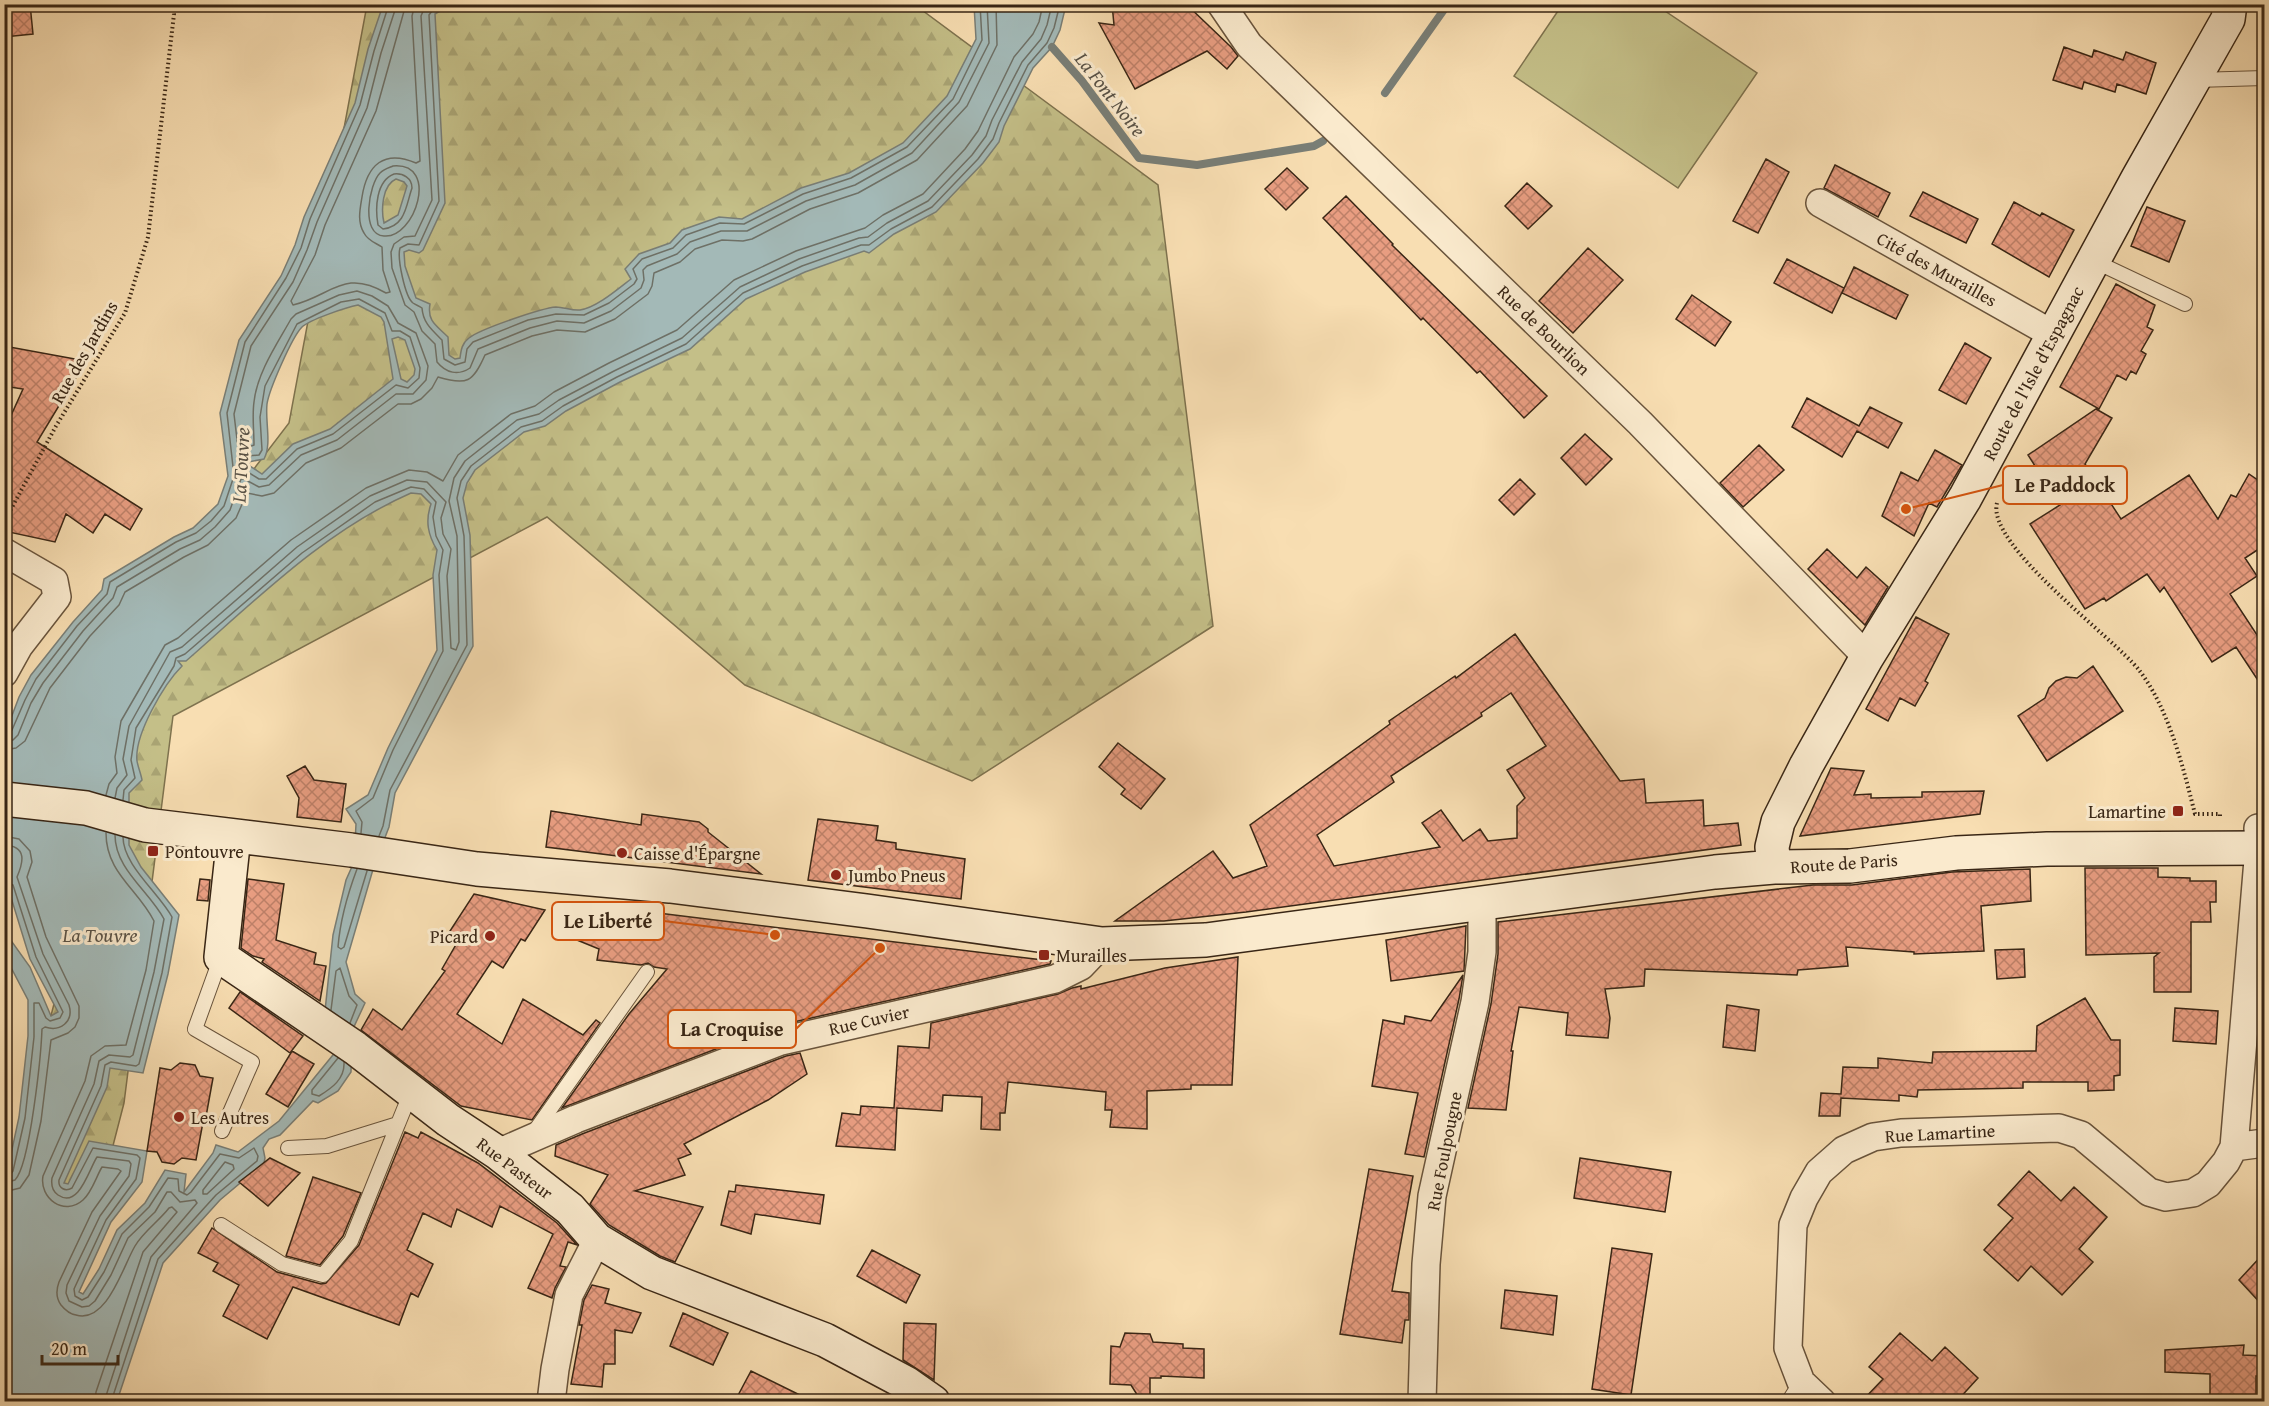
<svg xmlns="http://www.w3.org/2000/svg" width="2269" height="1406" font-family="'Gentium Book Plus',serif">
  <style>
    .forest { fill: url(#forest-firs); stroke: #7e724e; stroke-width: 1.5 }
    .green { fill: #c4bf88; stroke: #7e724e; stroke-width: 1.5 }
    .water { fill: #a3b9b7; stroke: #797e76; stroke-width: 1.5; fill-rule: evenodd }
    .lines { fill: none; stroke-linecap: round; stroke-linejoin: round }
    .shore { stroke: #6e7066; stroke-width: 1.5 }
    .stream { stroke: #797e76; stroke-width: 8 }
    .building { fill: url(#building-cross-hatch); stroke: #392615; stroke-width: 1.5; fill-rule: evenodd }
    .lane-casing { stroke: #69543c; stroke-width: 16 }
    .street-casing { stroke: #69543c; stroke-width: 30 }
    .secondary-casing { stroke: #392615; stroke-width: 36 }
    .path { stroke: #392615; stroke-width: 4; stroke-dasharray: 1.5 3; stroke-linecap: butt }
    .lane { stroke: #faeacd; stroke-width: 14 }
    .street { stroke: #faeacd; stroke-width: 27 }
    .secondary { stroke: #faeacd; stroke-width: 33 }
    .poi-dot { fill: #8f2418; stroke: #faeacd; stroke-width: 2 }
    .labels { text-anchor: middle; dominant-baseline: central; stroke-width: 6; stroke-linejoin: round; paint-order: stroke }
    .street-label { font-size: 18px; fill: #392615; stroke: #faeacd }
    .poi-label { font-size: 18px; fill: #392615; stroke: #faeacd; text-anchor: start }
    .water-label { font-size: 20px; font-style: italic; fill: #595246; stroke: #faeacd }
    .leader { fill: none; stroke: #d6540d; stroke-width: 2 }
    .callout-dot { fill: #d6540d; stroke: #faeacd; stroke-width: 2 }
    .callout { fill: #faeacd; stroke: #d6540d; stroke-width: 2 }
    .callout-label { font-size: 20px; text-anchor: middle; font-weight: bold; fill: #392615 }
  </style>
  <defs>
    <pattern id="forest-firs" width="22" height="20" patternUnits="userSpaceOnUse" patternTransform="scale(1.5)"><rect width="22" height="20" fill="#c4bf88"/><path d="M5 1l3.5 6h-7zM16 11l3.5 6h-7z" fill="#a9a474"/></pattern>
    <pattern id="building-cross-hatch" width="8" height="8" patternUnits="userSpaceOnUse" patternTransform="scale(1.5)"><rect width="8" height="8" fill="#e89d81"/><path d="M0 0l8 8M0 8l8-8" fill="none" stroke="#bd8068"/></pattern>
  </defs>
  <rect width="100%" height="100%" fill="#f8deb2"/>
  <filter id="stains"><feTurbulence type="fractalNoise" baseFrequency=".00333" numOctaves="4"/><feColorMatrix values="0 0 0 0 .2 0 0 0 0 .09 0 0 0 0 .02 0 0 0 .5 -.17"/></filter>
  <radialGradient id="worn" r=".72"><stop offset=".6" stop-color="#630" stop-opacity="0"/><stop offset="1" stop-color="#630" stop-opacity=".3"/></radialGradient>
  <path class="forest" d="M367 5H915L1158 185 1213 626 972 781 745 685 547 517 173 716 124 1103 47 1401 5 1402 46 1035 160 592 289 423Z"/>
  <path class="green" d="M1562 5H1656L1757 73 1678 188 1514 76Z"/>
  <path class="water" d="M383 5H443V9L435 14 445 203 423 250 419 253 409 250 404 252 405 266 416 298 430 304C427 321 436 325 448 337L449 355 455 359 460 358C461 350 462 343 469 338 480 329 542 308 556 307 564 307 572 311 580 310 596 308 618 289 631 279L625 269 639 254 670 243 682 230 719 217 742 219 801 188 849 173 903 143 947 96 976 39 974 5H1066L1060 30 1052 47 1033 68 1004 126 999 142 983 163 936 212 894 234 869 253 864 251 805 272 746 299 690 349 620 382 566 411 545 426 524 432 475 470 467 483 463 498 470 535 473 646 395 793 389 827 374 866 346 962 355 994 365 1003 352 1031 351 1072 338 1091 318 1103 313 1101 280 1135 269 1139 263 1148 265 1158 264 1163 220 1200 163 1263 117 1401H5V1182L19 1117 28 1036V1000L5 956V932L30 967 51 1016 58 1012 30 959 5 878V871L10 861 5 856V734L19 697 31 675 73 622 102 590 104 579 174 537 193 528 218 504 228 476 220 413 239 340 281 276 295 245 304 217 355 103 368 49ZM396 179 404 182 407 186 398 215 384 223C381 210 382 185 396 179ZM358 305 381 317 384 322 393 379 330 429 293 444 262 474 250 466 248 462 264 459C272 444 265 422 267 404 269 390 292 337 302 327 309 320 347 307 358 305ZM398 337 405 340 415 369 414 375 407 382 401 379 392 339ZM411 493 421 494 431 504C425 521 428 535 437 550L433 575 437 650 388 748 368 795 346 809 356 824 354 862 346 880 333 935 325 1011 337 1050 279 1121 238 1152 216 1145 213 1153 184 1192 186 1174 165 1170 145 1203 117 1230 99 1269 83 1294 79 1292 111 1222 142 1182 147 1151 89 1141 68 1184 64 1183 107 1087 110 1068 143 1073 168 974 179 915 141 867 129 845V793L142 780C141 774 138 767 137 761 134 735 164 684 182 666L178 661H186C256 600 324 531 411 493Z"/>
  <g class="lines">
    <path class="shore" d="M406 4 376 111 325 225 315 255 291 301 293 305C331 296 344 268 386 293L390 292 383 270 382 247C376 243 368 241 364 233 357 222 360 209 362 197 367 165 384 149 416 163L420 161 412 16 415 4
      M426 4 421 16 432 200 415 236 404 237 394 244 391 252 392 268 405 305 414 312 422 331 435 344 437 362C446 373 458 376 470 368L478 349 530 328 557 321 584 323 611 311 641 288 644 280 643 270 647 266 677 254 690 242 721 231H747L806 201 855 185 912 153 959 102 989 43 987 4
      M437 4 429 15 439 201 419 245 408 244 400 248C397 258 405 297 413 303 416 305 419 306 422 308 423 323 432 330 442 340L444 359 455 365 465 362 467 349 473 342 528 320 556 314 584 315 609 303 634 284 637 279 633 269 642 259 673 248 686 235 720 223 744 224 803 194 851 178 907 147 953 99 982 40 980 4
      M393 166C440 162 415 239 384 236 360 235 369 184 380 173 384 169 388 168 393 166Z
      M394 174C403 173 412 178 412 188 406 205 406 226 383 229L378 225C375 208 376 181 394 174Z
      M359 299 385 313 392 331H400L410 337 420 368 419 378 408 388 396 385 333 434 297 449 266 479H259L246 471 242 461 246 456 259 455 262 450 260 417 265 386 297 324 341 302Z
      M4 734 12 730 25 700 36 679 77 626 107 594 110 582 176 542 196 533 211 521 224 506 234 476 227 413 245 342 286 278 301 248 310 219 360 105 374 51 389 4
      M4 741 13 740 18 735 31 703 43 683 83 631 113 598 117 587 180 549 200 540 215 527 230 510 241 479H244L259 487 269 485 301 455 337 440 396 394H413L426 380 428 366 416 333 398 323 388 306 372 296 357 291 339 295 296 314 291 319C277 344 257 373 254 402 252 416 254 430 254 445L241 450 238 448 234 414 251 346 293 282 307 250 317 222 367 108 381 53 397 4
      M4 750 16 748 25 741 50 688 90 636 119 605 125 592 184 557 208 545 236 518 247 493 262 496 274 493 306 463 341 448 398 404H411L421 399 432 388 438 377C467 386 473 382 485 355L532 336 557 330 585 332 615 319 648 294 652 286 654 273 680 262 695 249 722 240 743 241 752 239 810 209 858 193 917 160 967 106 997 45 996 4
      M106 795 109 784 117 773 115 757 121 721 165 645 178 638 291 540 366 488 409 470 427 472 443 481 458 455 511 414 535 406 554 392 609 363 677 330 734 280 796 251 865 228 883 215 923 194 965 149 978 131 1014 57 1033 34 1039 22 1043 4
      M115 798 117 788 127 775 123 759 129 726 170 652 182 647 297 547 370 496 407 480 427 482 446 502 441 518 443 534 451 549 447 576 451 648 456 650 459 642 457 536 449 501 454 478 465 461 517 420 539 414 559 400 614 371 682 338 740 287 799 259 859 238 868 237 887 223 928 201 972 155 986 136 992 120 1022 62 1041 39 1047 25 1052 4
      M123 800 124 790 135 778 131 760 136 728 174 666 176 658 185 654 302 553 375 502 411 487 424 489 436 502 433 517 436 536 443 550 439 575 443 651 393 750 373 798 356 811 362 822 361 833
      M4 836 19 839 30 851 32 862 27 877 46 937 79 1006V1018L75 1027 68 1033 51 1040 41 1121 29 1175 20 1188 4 1192
      M379 836 383 826 390 790 467 645 464 536 457 498 461 481 471 466 521 427 542 421 563 406 617 377 686 344 743 293 802 266 861 245H869L891 229 932 207 978 159 993 139 999 123 1028 65 1047 43 1054 28 1060 4
      M4 845C28 846 23 863 17 877L43 954 69 1005C74 1022 60 1032 45 1027L42 1029C41 1055 30 1165 15 1180L4 1183
      M357 869C348 893 340 921 338 947L341 949 344 947 367 871
      M4 881 13 885 36 957 63 1012 60 1018 50 1021 46 1018 39 1003H34V1037L25 1118 13 1171 10 1175H4
      M331 1010 336 971 340 968 349 996 357 1005 350 1023
      M338 1058 312 1090V1094L319 1096C332 1088 345 1079 344 1062
      M225 1162 233 1165 234 1169 207 1194H203V1190Z
      M95 1402 96 1392 143 1252 177 1212 172 1207 169 1208C159 1221 143 1232 135 1246 123 1266 107 1324 76 1315 70 1314 65 1310 61 1305 56 1298 56 1290 59 1282L92 1212 121 1171 118 1169 102 1167C96 1177 92 1192 83 1200 64 1217 39 1198 43 1176L85 1081 91 1056 105 1046 126 1045 146 970 154 921C138 889 106 873 106 833
      M104 1402 151 1257 197 1203 195 1200 180 1202 171 1192H167L155 1212 128 1238 111 1275 95 1301 89 1306 82 1307 69 1301 66 1293 67 1285 100 1216 129 1176 131 1164 129 1161 97 1157C89 1169 79 1209 58 1195 52 1191 51 1185 52 1178L94 1084 99 1061 109 1055 130 1057 133 1055 154 972 164 919C149 891 115 869 115 835
      M111 1402 158 1259 216 1195 257 1161 258 1156 254 1148 239 1158 220 1154 191 1192 187 1195 179 1191 178 1179 168 1178 149 1207 122 1234 104 1272 88 1297 82 1300 75 1296 74 1289 106 1220 136 1179 140 1158 137 1155 93 1148 72 1188C65 1192 58 1188 59 1180L101 1086 105 1065 111 1062 136 1066 139 1064 162 973 172 917C159 893 123 865 123 837"/>
    <path class="stream" d="M1052 47 1082 81 1139 158 1197 165 1314 146 1323 141
      M1385 93 1448 4"/>
  </g>
  <path class="building" d="M4 4H30L33 34 4 37Z
    M1112 4H1186L1231 47 1238 56 1227 69 1207 51 1135 89 1099 23 1114 25Z
    M2064 47 2092 57 2094 50 2123 60 2126 52 2156 63 2146 94 2117 84 2115 92 2084 82 2082 89 2053 80Z
    M1766 159 1789 172 1758 233 1733 221Z
    M1835 165 1890 193 1878 217 1824 188Z
    M1287 168 1308 188 1286 210 1265 189Z
    M1527 183 1552 206 1528 229 1505 206Z
    M1923 192 1978 219 1966 243 1910 216Z
    M1346 196 1393 244 1392 245 1547 396 1524 418 1480 371 1477 373 1423 318 1421 320 1323 218Z
    M2014 202 2040 216 2042 213 2074 230 2049 277 1992 244Z
    M2147 207 2185 221 2169 262 2131 246Z
    M1588 248 1623 280 1573 333 1539 301Z
    M1787 259 1844 288 1832 313 1774 283Z
    M1854 267 1908 295 1896 319 1842 293Z
    M2116 284 2155 305 2147 327 2153 330 2141 351 2146 354 2136 374 2131 371 2126 380 2117 375 2099 409 2060 387Z
    M1692 295 1731 322 1715 346 1676 319Z
    M1965 343 1991 358 1966 404 1939 390Z
    M4 346 86 361 37 442 142 509 130 530 105 514 93 533 66 514 55 542 4 531V431L23 389 4 386Z
    M1807 398 1859 426 1870 407 1902 423 1888 448 1857 431 1842 457 1792 427Z
    M2096 409 2112 418 2085 464 2121 519 2189 475 2218 519 2231 495 2236 497 2249 474 2265 485V545L2245 558 2257 576 2230 594 2257 635 2265 630V691L2236 647 2212 662 2164 587 2160 592 2147 574 2106 601 2104 598 2085 609 2030 524 2060 505 2028 455Z
    M1585 434 1612 459 1586 485 1561 458Z
    M1759 445 1784 470 1743 507 1720 483Z
    M1935 450 1962 465 1937 507 1929 503 1914 536 1882 516 1901 472 1918 481Z
    M1520 479 1535 494 1514 515 1499 500Z
    M1827 549 1857 578 1866 567 1888 587 1865 625 1808 569Z
    M1916 617 1949 634 1925 681 1928 683 1915 706 1900 698 1888 721 1866 709Z
    M1515 634 1620 781 1644 779 1646 803 1703 800 1704 826 1738 823 1741 845 1246 912 1164 921H1115L1213 851 1233 878 1267 866 1250 825 1390 724 1389 721 1455 676 1456 678ZM1511 693 1546 746 1507 770 1525 798 1517 806V838L1488 841 1480 829 1463 841 1441 810 1422 823 1440 847 1334 866 1317 835 1394 782 1391 776 1482 716 1481 713Z
    M2093 666 2123 711 2047 761 2018 716 2045 698 2049 688 2056 681 2066 677 2077 678Z
    M1118 743 1165 779 1141 809 1121 794 1125 789 1099 767Z
    M305 766 314 780 346 784 341 822 297 817 299 798 287 776Z
    M1831 768 1864 771 1854 795 1871 794V798L1922 797V792L1984 791 1980 814 1800 836Z
    M551 811 641 825 642 814 699 822 708 829V832L761 874 546 847Z
    M818 819 878 826 876 840 896 843V849L965 859 961 899 808 880Z
    M2085 868H2158V877L2190 878V881H2216V902H2210L2211 922H2191V992H2154V957L2159 953 2086 955Z
    M2030 869 2031 901 1981 906 1984 951 1914 954V952L1846 947 1848 966 1798 970 1797 975 1645 969 1644 986 1605 989 1610 1018 1608 1038 1566 1035 1568 1013 1519 1007 1511 1051H1513L1506 1110 1468 1108 1491 1004 1498 954V922L1813 885H1852L1952 872Z
    M200 879 210 880 208 901 197 900Z
    M248 879 284 884 276 940 316 953 314 964 326 966 320 1001 262 962 264 959 253 956 241 948Z
    M474 894 545 910 525 941 521 939 503 968 492 961 457 1014 502 1044 523 999 583 1035 596 1020 600 1023 532 1120 461 1106 361 1030 373 1009 402 1030 445 971 442 969 458 941 448 934Z
    M569 902 658 913 1051 961 1050 964 776 1026 562 1108 629 1014 667 969 654 967 648 963 641 965 597 960 599 949 555 931Z
    M1466 926 1464 971 1391 981 1386 940Z
    M2024 949 2025 977 1997 979 1995 950Z
    M1238 957 1232 1085H1191V1089L1147 1091V1129L1110 1127 1112 1110H1105L1106 1092 1008 1082 1005 1113H1000V1130L981 1129 982 1097 943 1095 942 1111 897 1108 895 1150 836 1146 842 1113 860 1115 861 1106 894 1108 898 1046 929 1048 931 1023 1058 994 1072 988 1081 986V989L1165 968Z
    M1463 975 1459 999 1424 1157 1405 1154 1418 1093 1372 1086 1383 1020 1404 1024 1405 1016 1431 1021Z
    M240 992 303 1036 290 1053 229 1008Z
    M2085 998 2111 1040H2120V1075L2114 1076V1090L2088 1091V1082H2023V1088L1918 1090 1917 1097 1899 1095V1101L1841 1098 1840 1116H1819L1821 1093 1841 1094 1843 1067 1878 1068V1058L1932 1063 1933 1052 2036 1051 2037 1026Z
    M1727 1005 1759 1010 1755 1051 1723 1047Z
    M2175 1008 2218 1011 2216 1044 2173 1041Z
    M292 1051 314 1064 288 1107 266 1094Z
    M800 1053 807 1074 768 1100 684 1144 691 1154 678 1159 685 1175 635 1191 703 1207 675 1262 660 1256 609 1225 590 1204 608 1175 555 1156 556 1145 582 1134 786 1056Z
    M180 1063 195 1065 200 1076 213 1078 205 1122H203L196 1160 182 1158 174 1164 162 1162 157 1152 147 1151 160 1068 171 1070Z
    M405 1132 418 1138 421 1132 478 1163 557 1223 577 1245 568 1242 560 1266 566 1267 555 1288 552 1298 528 1288 553 1234 500 1206 492 1227 457 1209 451 1227 423 1213 407 1250 433 1264 418 1297 411 1293 399 1325 293 1287 267 1339 223 1316 239 1285 213 1271 218 1263 198 1253 212 1228 277 1272 321 1284 326 1283 359 1245Z
    M270 1158 300 1173 268 1206 239 1182Z
    M1580 1158 1671 1172 1665 1212 1574 1198Z
    M1369 1169 1413 1176 1392 1291 1409 1293V1320H1405L1402 1343 1340 1334Z
    M2029 1171 2061 1201 2074 1187 2107 1217 2079 1249 2093 1262 2062 1295 2031 1266 2018 1281 1984 1250 2013 1218 1998 1205Z
    M313 1177 361 1193 343 1236 320 1265 286 1256Z
    M736 1185 824 1195 820 1224 755 1214 751 1234 721 1225 729 1191 735 1192Z
    M1612 1248 1652 1254 1631 1395 1592 1389Z
    M872 1250 920 1275 906 1303 857 1276Z
    M2265 1252V1308L2239 1280Z
    M592 1285 609 1289 605 1303 641 1313 632 1333 615 1330V1364H604L602 1387 571 1384 582 1325H579L584 1300Z
    M1505 1290 1557 1296 1553 1335 1501 1328Z
    M683 1313 728 1333 713 1365 670 1346Z
    M904 1323 936 1324 934 1380 903 1360Z
    M1125 1333 1150 1334 1153 1342 1183 1344V1348L1204 1349V1378L1161 1376V1378H1150V1401H1141L1131 1385 1110 1384 1111 1346 1120 1347Z
    M1900 1333 1932 1361 1945 1347 1978 1378 1957 1401H1862L1883 1379 1869 1367Z
    M2244 1345 2243 1355 2265 1356V1376H2256V1401H2210V1374L2165 1372V1350Z
    M751 1371 812 1401H735Z"/>
  <g class="lines">
    <defs>
      <path id="lane" d="M2196 80 2264 78
        M2094 261 2185 304
        M221 957 195 1029 252 1062 222 1131
        M534 1132 647 972
        M288 1148 327 1146 398 1124 411 1092
        M221 1225 282 1264 323 1275 351 1241 398 1124
        M1788 1402 1801 1382"/>
      <path id="street" d="M1221 4 1249 45 1640 423 1867 657
        M1820 203 2054 335
        M4 552 54 581 57 597 19 646 4 673
        M2234 1147 2264 1143
        M498 1153 576 1119 781 1041 1055 979 1081 966 1102 944
        M551 1402 555 1369 569 1295 597 1240
        M1422 1402 1426 1264 1432 1196 1475 1002 1482 952V902
        M1822 1402 1801 1382 1788 1348 1793 1225 1804 1198 1819 1172 1844 1150 1873 1137 1901 1133 2059 1128 2081 1135 2149 1192 2166 1197 2193 1193 2208 1184 2226 1162 2234 1147 2259 848 2258 828"/>
      <path id="secondary" d="M4 799 86 808 145 825 351 850 477 869 670 886 867 911 1102 944 1206 940 1715 872 1774 867 1850 866 1956 853 2047 849 2264 848
        M234 836 221 957 355 1048 448 1120 498 1153 570 1209 597 1240 652 1273 825 1340 906 1383 933 1402
        M1774 867 1772 847 1778 822 1806 766 1867 657 1965 498 2138 178 2228 19 2230 4"/>
    </defs>
    <use href="#lane" class="lane-casing"/>
    <use href="#street" class="street-casing"/>
    <use href="#secondary" class="secondary-casing"/>
    <path class="path" d="M1997 503C1986 545 2114 638 2139 670 2169 709 2183 767 2195 814H2220V819
      M4 522 56 426 125 313 148 237 174 14 173 4"/>
    <use href="#lane" class="lane"/>
    <use href="#street" class="street"/>
    <use href="#secondary" class="secondary"/>
  </g>
  <g class="poi-dot">
    <rect x="2172" y="805" width="12" height="12" rx="3"/>
    <rect x="147" y="845" width="12" height="12" rx="3"/>
    <circle cx="622" cy="853" r="6"/>
    <circle cx="836" cy="875" r="6"/>
    <circle cx="490" cy="936" r="6"/>
    <rect x="1038" y="949" width="12" height="12" rx="3"/>
    <circle cx="179" cy="1117" r="6"/>
  </g>
  <g class="labels">
    <g class="street-label">
      <text transform="translate(1937 269) rotate(29)">Cité des Murailles</text>
      <text transform="translate(1544 330) rotate(44)">Rue de Bourlion</text>
      <text transform="translate(84 352) rotate(-60)">Rue des Jardins</text>
      <text transform="translate(2033 373) rotate(-62)">Route de l'Isle d'Espagnac</text>
      <text transform="translate(1844 863) rotate(-4)">Route de Paris</text>
      <text transform="translate(869 1020) rotate(-13)">Rue Cuvier</text>
      <text transform="translate(1940 1133) rotate(-3)">Rue Lamartine</text>
      <text transform="translate(1444 1151) rotate(-79)">Rue Foulpougne</text>
      <text transform="translate(515 1168) rotate(37)">Rue Pasteur</text>
    </g>
    <g class="poi-label">
      <text x="2166" y="811" text-anchor="end">Lamartine</text>
      <text x="165" y="851">Pontouvre</text>
      <text x="634" y="853">Caisse d'Épargne</text>
      <text x="848" y="875">Jumbo Pneus</text>
      <text x="478" y="936" text-anchor="end">Picard</text>
      <text x="1056" y="955">Murailles</text>
      <text x="191" y="1117">Les Autres</text>
    </g>
    <g class="water-label">
      <text transform="translate(1111 94) rotate(52)">La Font Noire</text>
      <text transform="translate(240 465) rotate(-87)">La Touvre</text>
      <text x="100" y="934">La Touvre</text>
    </g>
  </g>
  <path class="leader" d="M1906 509L2003 485M775 935L664 921M880 948L796 1029"/>
  <g class="callout-dot">
    <circle cx="1906" cy="509" r="6"/>
    <circle cx="775" cy="935" r="6"/>
    <circle cx="880" cy="948" r="6"/>
  </g>
  <g class="callout">
    <rect x="2003" y="466" width="124" height="38" rx="6"/>
    <rect x="552" y="902" width="112" height="38" rx="6"/>
    <rect x="668" y="1010" width="128" height="38" rx="6"/>
  </g>
  <g class="callout-label">
    <text x="2065" y="492">Le Paddock</text>
    <text x="608" y="928">Le Liberté</text>
    <text x="732" y="1036">La Croquise</text>
  </g>
  <rect width="2269" height="1406" fill="none" stroke="#f8deb2" stroke-width="24"/>
  <rect x="6" y="6" width="2257" height="1394" fill="none" stroke="#392615" stroke-width="3"/>
  <rect x="12" y="12" width="2245" height="1382" fill="none" stroke="#392615" stroke-width="1.5"/>
  <path d="M42 1355v9h76v-9" fill="none" stroke="#392615" stroke-width="3"/>
  <text x="51" y="1355" font-size="18" fill="#392615" stroke="#faeacd" stroke-width="4.5" paint-order="stroke">20 m</text>
  <rect width="100%" height="100%" filter="url(#stains)"/>
  <rect width="100%" height="100%" fill="url(#worn)"/>
</svg>
